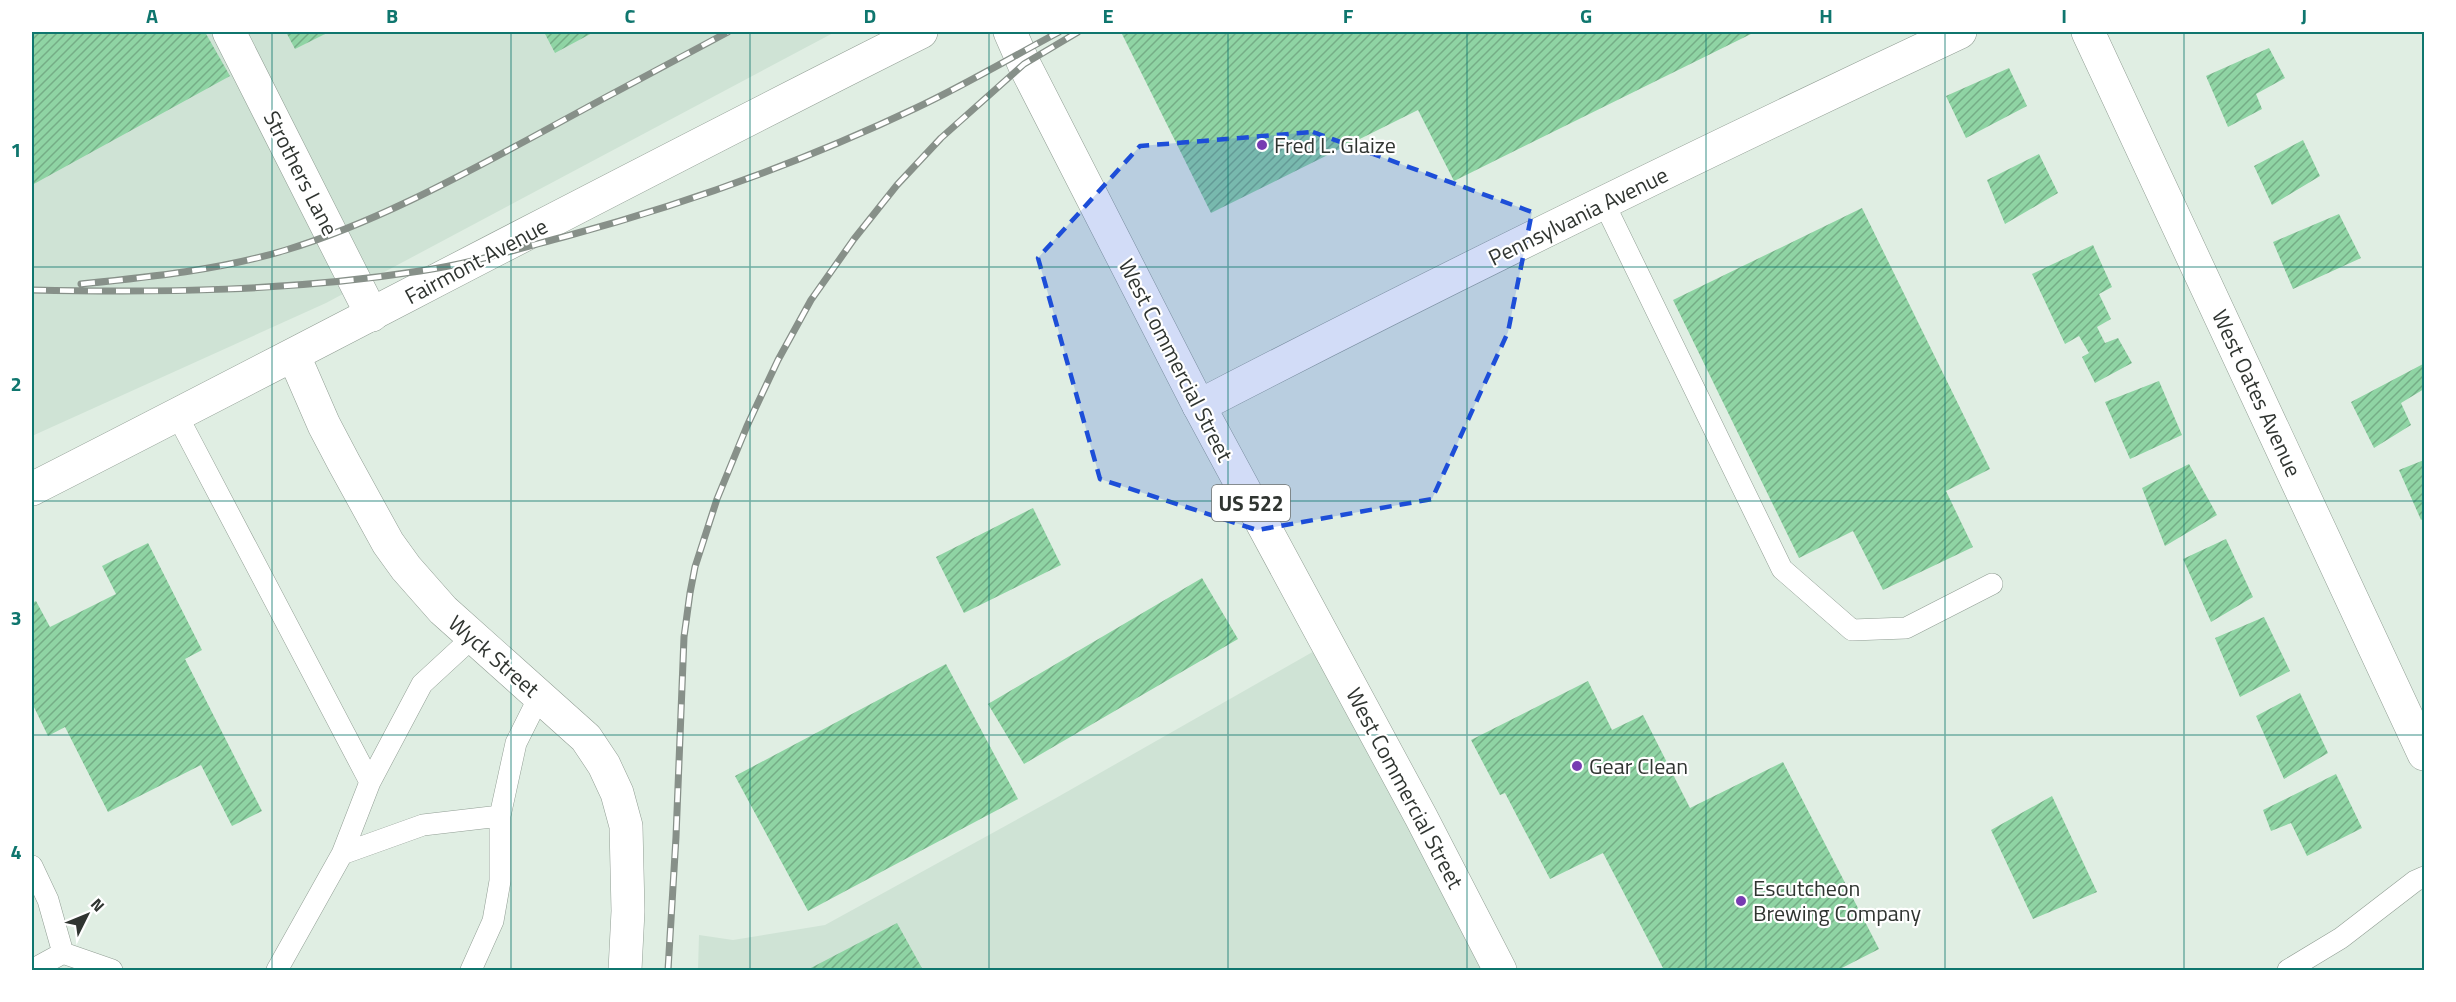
<svg xmlns="http://www.w3.org/2000/svg" width="2456" height="1002" font-family="'Titillium Web',sans-serif">
  <style>
    .built { fill: #cfe3d5 }
    .building { fill: url(#building-hatch) }
    .lines { fill: none; stroke-linecap: round; stroke-linejoin: round }
    .service-casing { stroke: #919e94; stroke-width: 22 }
    .minor-casing { stroke: #919e94; stroke-width: 34 }
    .tertiary-casing { stroke: #919e94; stroke-width: 34 }
    .primary-casing { stroke: #919e94; stroke-width: 34 }
    .service { stroke: #fff; stroke-width: 21 }
    .minor { stroke: #fff; stroke-width: 33 }
    .tertiary { stroke: #fff; stroke-width: 33 }
    .primary { stroke: #fff; stroke-width: 33 }
    .rail-casing { stroke: #879089; stroke-width: 7 }
    .rail { stroke: #fff; stroke-width: 4.5; stroke-dasharray: 14; stroke-linecap: butt }
    .marked { fill: #1d4ed8; fill-opacity: 0.2; stroke: #1d4ed8; stroke-width: 4.5; stroke-dasharray: 12 8; stroke-linejoin: round }
    .grid { fill: none; stroke: #0f766e; stroke-width: 1.5; stroke-opacity: 0.55 }
    .poi-dot { fill: #773cb2; stroke: #fff; stroke-width: 2 }
    .labels { text-anchor: middle; dominant-baseline: central; stroke-width: 4.5; stroke-linejoin: round; paint-order: stroke }
    .shield { fill: #fff; stroke: #6e726f; stroke-width: 1.5 }
    .shield-label { font-size: 21px; font-weight: bold; fill: #303531 }
    .poi-label { font-size: 22px; fill: #303531; stroke: #fff; text-anchor: start }
    .street-label { font-size: 22px; fill: #303531; stroke: #fff }
    .neatline { fill: none; stroke: #0f766e; stroke-width: 2 }
    .grid-label { font-size: 20px; text-anchor: middle; font-weight: bold; fill: #0f766e }
  </style>
  <defs>
    <pattern id="building-hatch" width="6" height="6" patternUnits="userSpaceOnUse" patternTransform="scale(1.5)"><rect width="6" height="6" fill="#8fd4a4"/><path d="M-1 1l2-2M0 6l6-6M5 7l2-2" fill="none" stroke="#75ad86"/></pattern>
  </defs>
  <rect width="100%" height="100%" fill="#e0eee3"/>
  <path class="built" d="M32 32H835L326 303 32 436Z
    M1316 650 1482 970H698L699 935 733 940 825 925 1056 798Z"/>
  <path class="building" d="M32 32H205L230 76 32 185Z
    M286 32H329L295 49Z
    M544 32H594L555 53Z
    M1121 32H1755L1454 181 1418 110 1211 213Z
    M2269 48 2285 78 2256 94 2262 109 2228 127 2206 76Z
    M2009 68 2027 106 1966 138 1946 96Z
    M2303 140 2320 176 2272 205 2254 166Z
    M2039 154 2058 193 2005 224 1987 180Z
    M1862 208 1990 469 1946 491 1973 547 1883 590 1853 531 1799 558 1673 300Z
    M2339 214 2361 258 2293 289 2273 242Z
    M2093 245 2112 287 2099 294 2111 319 2097 327 2105 343 2118 338 2132 363 2095 383 2082 357 2089 353 2079 336 2065 344 2032 274Z
    M2423 364 2424 389 2401 403 2411 425 2374 448 2351 402Z
    M2159 381 2182 435 2130 459 2105 402Z
    M2424 460V518L2421 520 2399 470Z
    M2189 464 2217 515 2165 546 2142 488Z
    M1033 508 1061 565 964 613 936 557Z
    M2226 539 2253 597 2211 622 2183 559Z
    M148 543 202 650 185 659 262 811 232 826 201 765 108 812 65 727 48 736 32 703V603L36 601 50 627 116 594 102 566Z
    M1202 578 1238 639 1024 764 988 704Z
    M2264 617 2290 671 2240 697 2215 638Z
    M946 664 1018 799 808 911 735 776Z
    M1588 681 1612 730 1643 715 1690 808 1783 762 1879 949 1838 970H1664L1603 853 1550 879 1505 793 1500 795 1471 740Z
    M2300 693 2328 753 2284 779 2256 716Z
    M2336 774 2362 828 2307 856 2291 823 2271 831 2263 810Z
    M2052 796 2097 892 2033 919 1991 830Z
    M897 923 923 970H807Z"/>
  <g class="lines">
    <defs>
      <path id="service" d="M1604 203 1782 569 1852 630 1906 628 1992 584
        M177 415 370 782 422 684 473 637
        M342 854 423 825 500 816
        M32 866 48 900 63 953 32 970
        M63 953 112 970
        M277 970 342 854 370 782
        M471 970 493 921 500 881V816L516 743 540 695
        M2288 970 2341 938 2415 881 2424 877"/>
      <path id="minor" d="M229 32 372 315
        M2088 32 2424 754
        M1199 406C1450 276 1704 152 1960 32"/>
      <path id="tertiary" d="M294 356 324 425 344 463 388 543 406 568 443 610 586 738 604 765 617 793 626 826 628 911 625 970
        M32 489C329 338 623 181 921 32"/>
      <path id="primary" d="M1010 32 1024 64 1199 406 1421 817 1500 970"/>
    </defs>
    <use href="#service" class="service-casing"/>
    <use href="#minor" class="minor-casing"/>
    <use href="#tertiary" class="tertiary-casing"/>
    <use href="#primary" class="primary-casing"/>
    <use href="#service" class="service"/>
    <use href="#minor" class="minor"/>
    <use href="#tertiary" class="tertiary"/>
    <use href="#primary" class="primary"/>
    <defs>
      <path id="rail" d="M81 284C150 277 220 270 286 250 371 224 451 181 529 139 595 103 662 67 728 32
        M32 290C161 293 291 291 420 271 469 264 518 249 567 236 686 204 804 161 916 108 965 85 1012 57 1059 32
        M668 970 676 837 684 637 690 593 695 567 717 499 747 426 778 360 811 300 854 239 897 185 941 138 1024 64 1078 32"/>
    </defs>
    <use href="#rail" class="rail-casing"/>
    <use href="#rail" class="rail"/>
  </g>
  <path class="marked" d="M1313 132 1532 212 1508 332 1432 499 1257 530 1100 479 1038 258 1140 146Z"/>
  <path class="grid" d="M272 32V970M511 32V970M750 32V970M989 32V970M1228 32V970M1467 32V970M1706 32V970M1945 32V970M2184 32V970M32 267H2424M32 501H2424M32 735H2424"/>
  <g class="poi-dot">
    <circle cx="1262" cy="145" r="6"/>
    <circle cx="1577" cy="766" r="6"/>
    <circle cx="1741" cy="901" r="6"/>
  </g>
  <g class="labels">
    <rect class="shield" x="1212" y="485" width="78" height="36" rx="4.5"/>
    <g class="shield-label">
      <text x="1251" y="503">US 522</text>
    </g>
    <g class="poi-label">
      <text x="1274" y="145">Fred L. Glaize</text>
      <text x="1589" y="766">Gear Clean</text>
      <text x="1753" y="888">Escutcheon<tspan x="1753" dy="25">Brewing Company</tspan></text>
    </g>
    <g class="street-label">
      <text transform="translate(301 173) rotate(63)">Strothers Lane</text>
      <text transform="translate(1578 216) rotate(-26)">Pennsylvania Avenue</text>
      <text transform="translate(476 261) rotate(-28)">Fairmont Avenue</text>
      <text transform="translate(1176 360) rotate(63)">West Commercial Street</text>
      <text transform="translate(2257 393) rotate(65)">West Oates Avenue</text>
      <text transform="translate(494 656) rotate(41)">Wyck Street</text>
      <text transform="translate(1405 788) rotate(62)">West Commercial Street</text>
    </g>
  </g>
  <rect width="2456" height="1002" fill="none" stroke="#ffffff" stroke-width="66"/>
  <g transform="translate(87 915) rotate(47)" stroke="#ffffff" stroke-width="4.5" paint-order="stroke">
  <path d="M0-4.5L10 22L0 15L-10 22Z" fill="#303531"/>
  <text y="-9" font-size="16" font-weight="bold" text-anchor="middle" fill="#303531">N</text>
  </g>
  <rect x="33" y="33" width="2390" height="936" class="neatline"/>
  <g class="grid-label">
    <text x="152" y="23">A</text>
    <text x="392" y="23">B</text>
    <text x="630" y="23">C</text>
    <text x="870" y="23">D</text>
    <text x="1108" y="23">E</text>
    <text x="1348" y="23">F</text>
    <text x="1586" y="23">G</text>
    <text x="1826" y="23">H</text>
    <text x="2064" y="23">I</text>
    <text x="2304" y="23">J</text>
    <text x="16" y="157">1</text>
    <text x="16" y="391">2</text>
    <text x="16" y="625">3</text>
    <text x="16" y="859">4</text>
  </g>
</svg>
